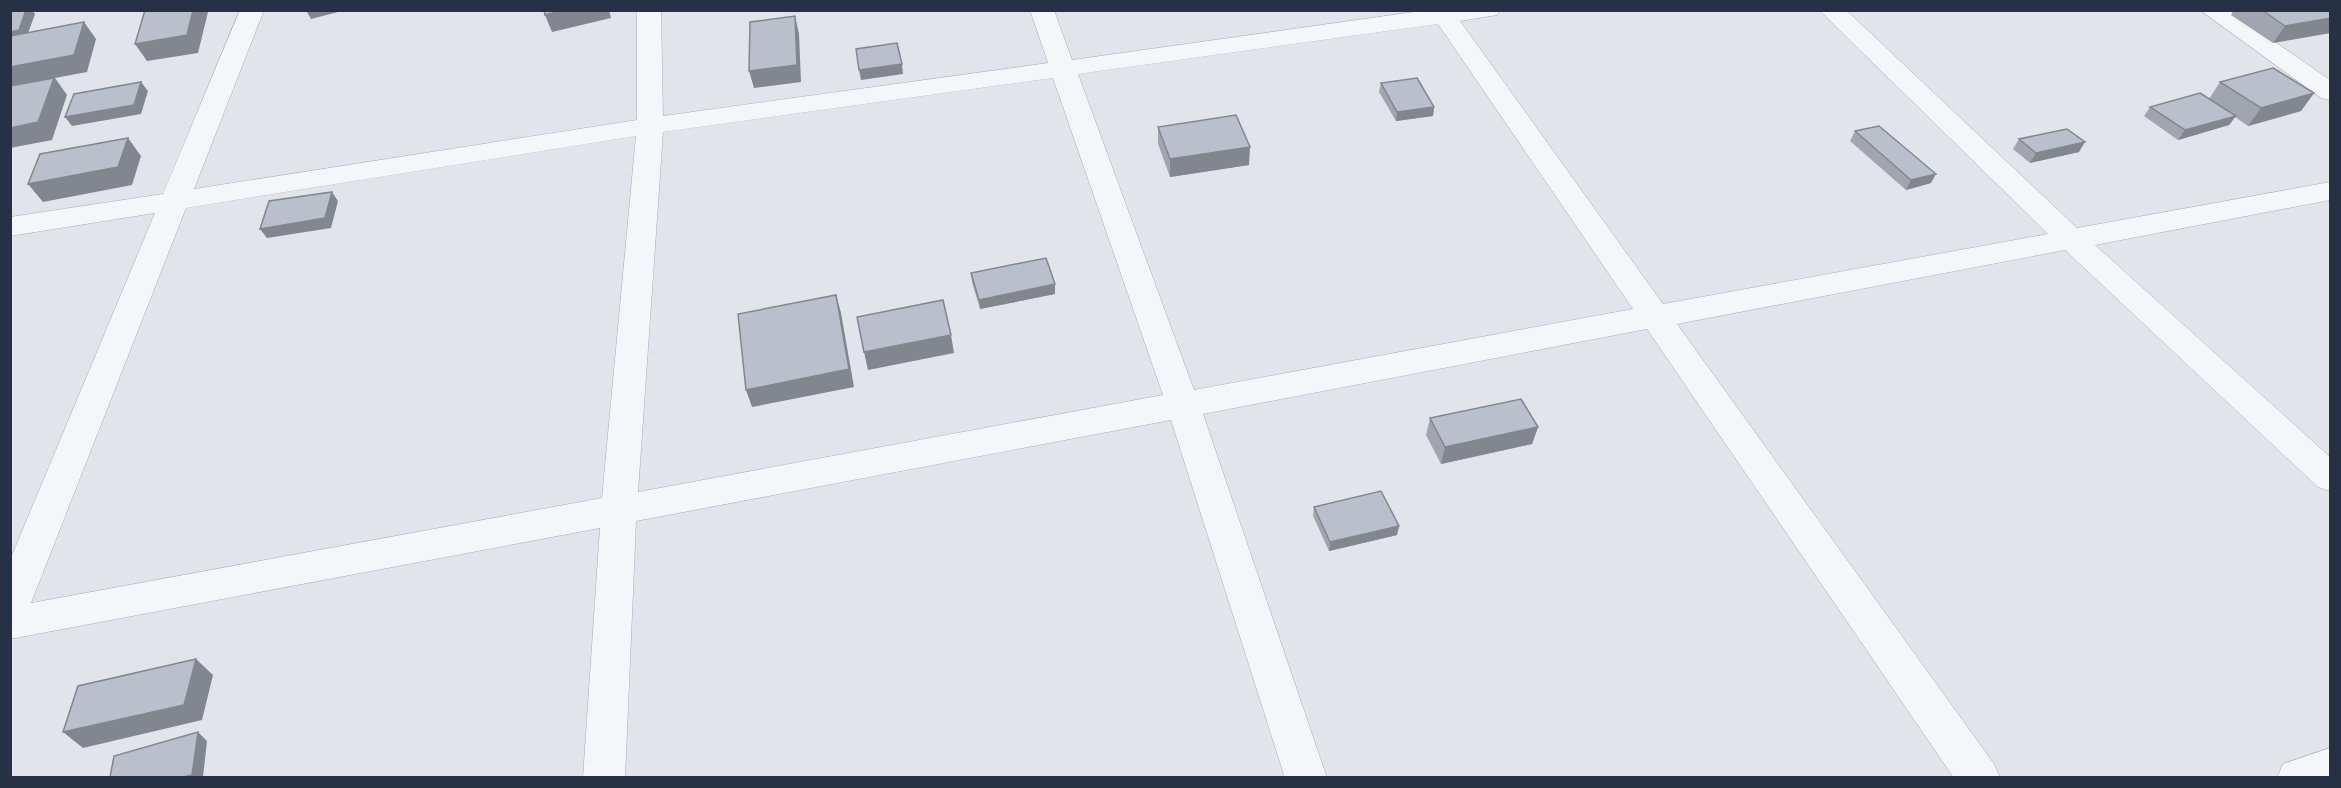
<svg xmlns="http://www.w3.org/2000/svg" width="2341" height="788" font-family="Montserrat,sans-serif">
  <style>
    .lines { fill: none; stroke-linecap: round; stroke-linejoin: round }
    .minor-casing { stroke: #a5abb6; stroke-width: 1 }
    .minor { fill: #f4f6f9; fill-rule: evenodd }
    .wall { fill: #a0a5af }
    .shaded-wall { fill: #82868e }
    .building { fill: #bac0cb; stroke: #82868e; stroke-width: 1.5 }
  </style>
  <rect width="100%" height="100%" fill="#e1e4eb"/>
  <g class="lines">
    <defs>
      <path id="minor" d="M240 10H264L194 189 637 120V10H661L663 116 1048 63 1030 10H1054L1072 60 1428 10H1500L1497 15 1460 21 1663 304 2048 234 1819 10H1846L2077 228 2330 182V200L2095 245 2330 457V491L2318 487 2065 250 1677 324 1994 764 2000 778H1954L1647 329 1203 414 1327 778H1285L1171 420 636 521 625 778H583L600 528 10 639V560L155 213 10 236V217L163 194ZM1438 24 1633 309 1194 390 1078 74ZM1053 78 1163 395 638 492 663 132ZM636 136 602 498 31 603 186 208Z
        M2200 10H2229L2330 80V100L2321 98Z
        M2330 748V778H2277L2283 764Z"/>
    </defs>
    <use href="#minor" class="minor-casing"/>
    <use href="#minor" class="minor"/>
  </g>
  <path class="wall" d="M2234 10H2331L2273 43 2231 15Z
    M2220 82 2314 93 2301 111 2248 126 2235 117 2229 125 2178 140 2144 116 2150 107 2209 99Z
    M1381 83 1434 107 1433 116 1396 121 1379 92Z
    M1158 127 1249 165 1170 177 1158 144Z
    M1855 131 1931 183 1906 190 1850 141Z
    M2019 139 2079 152 2030 163 2013 149Z
    M971 273 1055 284V294L980 309 972 282Z
    M1430 418 1538 427 1532 444 1441 464 1426 435Z
    M1314 507 1399 526 1397 535 1329 551 1313 516Z"/>
  <path class="shaded-wall" d="M26 10H32L35 14 26 39 10 42V32Z
    M193 10H207L208 12 198 53 147 61 135 44Z
    M306 10H337L338 12 311 19Z
    M564 10H609L611 18 552 32 545 15Z
    M795 16 799 34 801 82 754 88 749 71Z
    M2331 18V33L2273 43 2285 26Z
    M84 22 96 39 87 72 55 78 67 95 52 140 10 148 12 86 10 84V67Z
    M902 64 903 74 861 80 859 70Z
    M141 82 148 91 141 114 72 126 65 117Z
    M2314 93 2301 111 2248 126 2261 108Z
    M1434 107 1433 116 1396 121 1397 112Z
    M2236 116 2229 125 2178 140 2185 130Z
    M128 138 141 156 132 185 43 202 28 184Z
    M2085 142 2079 152 2030 163 2036 153Z
    M1250 147 1249 165 1170 177V159Z
    M1936 174 1931 183 1906 190 1911 180Z
    M332 192 338 201 331 228 267 238 260 229Z
    M1055 284V294L980 309 979 300Z
    M836 295 841 313 854 387 752 407 746 390Z
    M951 335 954 353 868 370 864 352Z
    M1538 427 1532 444 1441 464 1445 447Z
    M1399 526 1397 535 1329 551 1330 542Z
    M196 659 213 675 202 720 83 748 63 732Z
    M198 732 207 741 203 777H183Z"/>
  <path class="building" d="M10 10H26L19 30 10 32Z
    M145 10H193L187 35 135 44Z
    M544 10H564L545 15Z
    M2262 10H2331V18L2285 26Z
    M795 16 797 65 749 71 750 22Z
    M84 22 74 55 10 67V36Z
    M897 43 902 64 859 70 856 49Z
    M2273 68 2314 93 2261 108 2220 82Z
    M54 78 38 122 10 128V86Z
    M1417 78 1434 107 1397 112 1381 83Z
    M141 82 134 105 65 117 74 94Z
    M2200 93 2236 116 2185 130 2150 107Z
    M1236 115 1250 147 1170 159 1158 127Z
    M1879 126 1936 174 1911 180 1855 131Z
    M2067 129 2085 142 2036 153 2019 139Z
    M128 138 118 167 28 184 40 154Z
    M332 192 325 218 260 229 269 201Z
    M1046 258 1055 284 979 300 971 273Z
    M836 295 849 369 746 390 738 314Z
    M943 300 951 335 864 352 857 317Z
    M1521 399 1538 427 1445 447 1430 418Z
    M1381 491 1399 526 1330 542 1314 507Z
    M196 659 184 705 63 732 78 686Z
    M198 732 192 775 183 777H110L114 756Z"/>
  <rect width="2341" height="788" fill="none" stroke="#273145" stroke-width="24"/>
</svg>
